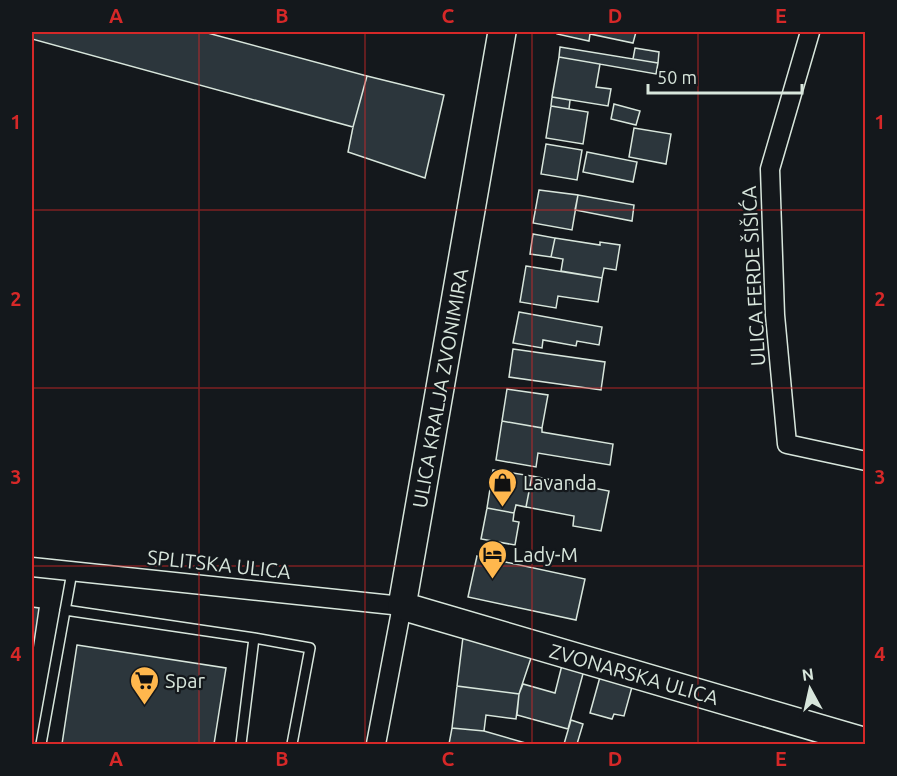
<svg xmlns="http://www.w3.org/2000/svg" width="897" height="776" font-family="Ubuntu,sans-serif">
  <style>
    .building { fill: #2c363c; stroke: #d8e6dc; stroke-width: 1.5 }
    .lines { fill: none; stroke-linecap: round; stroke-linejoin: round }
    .service-casing { stroke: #d8e6dc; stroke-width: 12 }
    .minor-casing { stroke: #d8e6dc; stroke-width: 21 }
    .secondary-casing { stroke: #d8e6dc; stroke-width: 30 }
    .service { stroke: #14181c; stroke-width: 9 }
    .minor { stroke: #14181c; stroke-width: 18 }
    .secondary { stroke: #14181c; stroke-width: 27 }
    .grid { fill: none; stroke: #d62828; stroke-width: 1.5; stroke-opacity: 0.55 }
    .labels { text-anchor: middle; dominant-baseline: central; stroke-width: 4.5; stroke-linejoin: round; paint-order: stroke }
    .street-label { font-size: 20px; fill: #d8e6dc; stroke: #14181c }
    .poi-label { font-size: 20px; fill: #d8e6dc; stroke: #14181c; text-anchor: start }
    .neatline { fill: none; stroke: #d62828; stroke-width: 2 }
    .grid-label { font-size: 20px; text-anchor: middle; font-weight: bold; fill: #d62828 }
  </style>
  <rect width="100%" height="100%" fill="#14181c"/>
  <path class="building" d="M32 32H204L367 76 353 127 32 39Z
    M557 32H636L633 43 590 34 589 41 557 34Z
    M560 47 658 63 656 74 559 57Z
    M635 48 659 52 658 63 633 59Z
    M559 57 600 64 596 87 611 89 608 106 552 97Z
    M367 76 444 95 425 178 348 152 353 127Z
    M552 97 570 100 569 109 551 106Z
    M614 104 640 111 636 125 611 119Z
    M551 106 588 112 583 144 546 138Z
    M634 128 671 134 666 164 629 157Z
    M546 144 582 150 577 180 541 174Z
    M587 152 637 162 633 182 583 172Z
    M539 190 578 195 572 230 533 223Z
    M578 195 634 205 632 221 575 210Z
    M533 234 555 238 551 257 530 254Z
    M555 238 600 245V242L620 245 616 270 604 268 602 278 561 271 563 259 551 257Z
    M526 266 602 278 598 302 558 296 556 308 520 302Z
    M519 312 602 327 599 345 577 341 576 346 543 340 542 348 513 343Z
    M513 349 605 362 601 390 509 377Z
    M507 389 548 395 542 428 502 421Z
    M502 421 542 428V432L613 444 610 465 538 453 536 467 496 460Z
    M493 470 532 476 526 507 516 505 514 513 487 508Z
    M532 476 609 491 601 531 573 526 574 516 526 507Z
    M487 508 514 513 513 521 519 522 515 545 481 539Z
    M477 556 585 579 576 620 468 597Z
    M32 607 39 608 33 649H32Z
    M463 637 532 655 519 694 457 686Z
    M77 645 226 668 214 744H62Z
    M562 665 584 670 568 729 517 715 519 694 523 684 555 693Z
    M600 677 632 687 624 716 614 714 612 719 590 713Z
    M457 686 519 694 516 719 486 715 484 731 452 728Z
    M571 720 583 724 577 744H564Z
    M452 728 484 731 529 744H449Z"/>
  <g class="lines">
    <defs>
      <path id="service" d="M65 610 254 638 310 648 292 744
        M41 744 72 572
        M241 744 254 638"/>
      <path id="minor" d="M810 32 770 169 775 315 787 444 866 461
        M32 567 402 606 376 744"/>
      <path id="secondary" d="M502 32 402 606 866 742"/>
    </defs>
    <use href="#service" class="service-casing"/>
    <use href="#minor" class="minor-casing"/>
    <use href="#secondary" class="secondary-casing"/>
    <use href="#service" class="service"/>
    <use href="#minor" class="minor"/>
    <use href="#secondary" class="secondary"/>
  </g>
  <path class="grid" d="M199 32V744M365 32V744M532 32V744M698 32V744M32 210H866M32 388H866M32 566H866"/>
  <defs>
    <symbol id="shop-pin" viewBox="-11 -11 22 30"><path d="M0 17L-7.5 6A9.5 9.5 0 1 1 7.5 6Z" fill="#ffb74d" stroke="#14181c"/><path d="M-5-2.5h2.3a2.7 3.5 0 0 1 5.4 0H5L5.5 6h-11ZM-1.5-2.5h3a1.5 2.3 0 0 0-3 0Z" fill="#111"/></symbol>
    <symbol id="hotel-pin" viewBox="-11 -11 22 30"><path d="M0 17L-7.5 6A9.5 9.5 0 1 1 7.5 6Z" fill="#ffb74d" stroke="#14181c"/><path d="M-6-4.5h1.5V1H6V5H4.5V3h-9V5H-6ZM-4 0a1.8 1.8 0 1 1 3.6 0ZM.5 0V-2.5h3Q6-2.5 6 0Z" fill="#111"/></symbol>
    <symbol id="supermarket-pin" viewBox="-11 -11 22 30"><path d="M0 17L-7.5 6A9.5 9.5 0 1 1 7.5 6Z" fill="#ffb74d" stroke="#14181c"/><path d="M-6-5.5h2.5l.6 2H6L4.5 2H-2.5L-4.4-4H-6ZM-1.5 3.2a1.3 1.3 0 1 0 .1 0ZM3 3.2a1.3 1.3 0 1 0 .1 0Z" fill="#111"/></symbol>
  </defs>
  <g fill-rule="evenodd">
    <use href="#shop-pin" x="486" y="466" width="33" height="45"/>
    <use href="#hotel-pin" x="476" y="538" width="33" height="45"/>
    <use href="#supermarket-pin" x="128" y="664" width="33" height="45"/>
  </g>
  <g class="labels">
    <g class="street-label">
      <text transform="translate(753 276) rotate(-93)">ULICA FERDE ŠIŠIĆA</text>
      <text transform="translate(440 388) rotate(-80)">ULICA KRALJA ZVONIMIRA</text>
      <text transform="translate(219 564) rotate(6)">SPLITSKA ULICA</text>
      <text transform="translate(634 674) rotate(16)">ZVONARSKA ULICA</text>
    </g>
    <g class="poi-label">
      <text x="523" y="482">Lavanda</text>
      <text x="513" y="554">Lady-M</text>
      <text x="165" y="680">Spar</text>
    </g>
  </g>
  <rect width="897" height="776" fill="none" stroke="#14181c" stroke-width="66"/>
  <g transform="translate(810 689) rotate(352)" stroke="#14181c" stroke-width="4.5" paint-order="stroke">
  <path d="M0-4.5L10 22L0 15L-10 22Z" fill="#d8e6dc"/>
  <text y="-9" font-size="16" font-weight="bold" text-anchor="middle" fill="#d8e6dc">N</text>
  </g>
  <path d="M648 84v9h154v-9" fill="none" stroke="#d8e6dc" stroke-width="3"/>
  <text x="657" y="84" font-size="18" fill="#d8e6dc" stroke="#14181c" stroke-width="4.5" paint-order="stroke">50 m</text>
  <rect x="33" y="33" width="831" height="710" class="neatline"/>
  <g class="grid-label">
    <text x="116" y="23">A</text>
    <text x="282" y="23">B</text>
    <text x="448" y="23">C</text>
    <text x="615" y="23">D</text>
    <text x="781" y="23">E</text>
    <text x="16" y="129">1</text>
    <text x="880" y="129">1</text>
    <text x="16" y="306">2</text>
    <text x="880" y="306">2</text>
    <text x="16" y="484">3</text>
    <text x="880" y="484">3</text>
    <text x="16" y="661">4</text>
    <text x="880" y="661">4</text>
    <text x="116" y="766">A</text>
    <text x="282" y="766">B</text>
    <text x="448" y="766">C</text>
    <text x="615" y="766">D</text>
    <text x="781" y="766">E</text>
  </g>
</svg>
